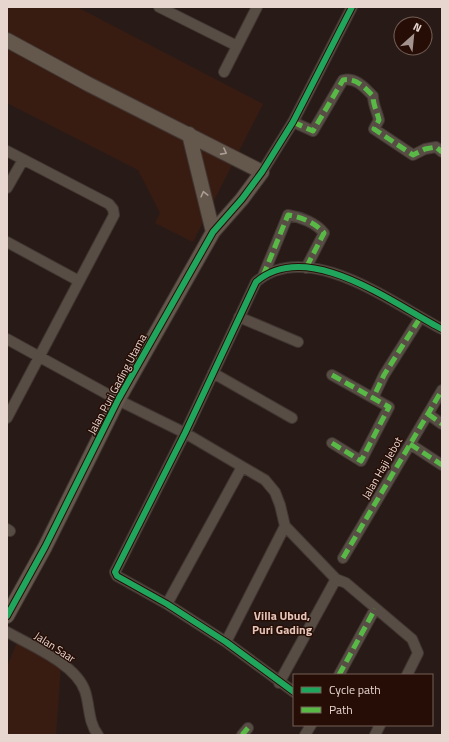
<svg xmlns="http://www.w3.org/2000/svg" width="449" height="742" font-family="'Titillium Web',sans-serif">
  <style>
    .built { fill: #381c12 }
    .lines { fill: none; stroke-linecap: round; stroke-linejoin: round }
    .street-casing { stroke: #413632; stroke-width: 12 }
    .secondary-casing { stroke: #413632; stroke-width: 16 }
    .street { stroke: #584d44; stroke-width: 10 }
    .secondary { stroke: #64574c; stroke-width: 14 }
    .quiet { stroke: #58b947; stroke-width: 5; stroke-dasharray: 10 5; stroke-linecap: butt }
    .cycleway-casing { stroke: #260e06; stroke-width: 8 }
    .cycleway { stroke: #20a55d; stroke-width: 6 }
    .oneway { stroke: #ac9c94 }
    .labels { text-anchor: middle; dominant-baseline: central; stroke-width: 3; stroke-linejoin: round; paint-order: stroke }
    .street-label { font-size: 11px; fill: #e7d5cf; stroke: #260e06 }
    .neighbourhood-label { font-size: 12px; font-weight: bold; fill: #e7c4b8; stroke: #260e06 }
  </style>
  <rect width="100%" height="100%" fill="#281b17"/>
  <path class="built" d="M7 7H77L263 104 193 242 155 223 160 213 138 170 7 103Z
    M17 642 61 666 56 735H7V667Z"/>
  <g class="lines">
    <defs>
      <path id="street" d="M159 7 237 46
        M224 72 257 7
        M293 122 313 131 343 80C356 77 365 88 373 96 373 105 377 111 379 120L374 129 413 155 425 149 436 147 442 152
        M7 151 109 204 113 209 114 215 7 418
        M262 172 293 122 352 7
        M7 188 23 160
        M7 242 79 281
        M263 276 288 215C301 217 316 223 324 233L306 268
        M239 317 298 342
        M7 339 118 400 185 433 265 480 275 492 280 505 285 526 336 579 279 683
        M213 373 292 418
        M332 375 373 398
        M428 414 442 424
        M332 443 361 461 389 407 373 398 384 375 420 318
        M410 444 442 465
        M7 529 10 531
        M343 558 442 390
        M336 579 346 583 412 639 418 653 407 675
        M167 604 242 467
        M7 632C30 645 76 664 85 691 90 706 88 722 98 735
        M226 642 285 526
        M339 675 375 609
        M294 692 226 642 167 604 117 576 115 572 185 433 256 282C308 237 395 305 442 329
        M242 735 248 728
        M305 735 311 725
        M375 735 380 725"/>
      <path id="secondary" d="M7 40 88 84 262 172 242 199 213 232 118 400 45 547 7 616
        M189 134 213 232"/>
    </defs>
    <use href="#street" class="street-casing"/>
    <use href="#secondary" class="secondary-casing"/>
    <use href="#street" class="street"/>
    <use href="#secondary" class="secondary"/>
    <path class="quiet" d="M293 122 313 131 343 80C356 77 365 88 373 96 373 105 377 111 379 120L374 129 413 155 425 149 436 147 442 152
      M263 276 288 215C301 217 316 223 324 233L306 268
      M332 375 373 398
      M428 414 442 424
      M332 443 361 461 389 407 373 398 384 375 420 318
      M410 444 442 465
      M343 558 442 390
      M339 675 375 609
      M242 735 248 728"/>
    <defs>
      <path id="cycleway" d="M7 616 45 547 118 400 213 232 242 199 262 172 293 122 352 7
        M294 692 226 642 167 604 117 576 115 572 185 433 256 282C308 237 395 305 442 329"/>
    </defs>
    <use href="#cycleway" class="cycleway-casing"/>
    <use href="#cycleway" class="cycleway"/>
  </g>
  <defs><path id="oneway-chevron" d="M-2-3.5L2.5 0L-2 3.5" fill="none" stroke-width="1.6" stroke-linecap="round" stroke-linejoin="round"/></defs>
  <g class="oneway">
    <use href="#oneway-chevron" transform="translate(224 152) rotate(28)"/>
    <use href="#oneway-chevron" transform="translate(204 194) rotate(-104)"/>
  </g>
  <g class="labels">
    <g class="street-label">
      <text transform="translate(117 384) rotate(-62)">Jalan Puri Gading Utama</text>
      <text transform="translate(382 468) rotate(-60)">Jalan Haji Jebot</text>
      <text transform="translate(55 647) rotate(33)">Jalan Saar</text>
    </g>
    <g class="neighbourhood-label">
      <text x="282" y="615">Villa Ubud,<tspan x="282" dy="14">Puri Gading</tspan></text>
    </g>
  </g>
  <rect width="449" height="742" fill="none" stroke="#e7d5cf" stroke-width="16"/>
  <rect x="293" y="674" width="140" height="52" fill="#260e06" stroke="#735e56"/>
  <rect x="301" y="687" width="20" height="6" fill="#20a55d" stroke="#735e56"/>
  <text x="329" y="694" font-size="12" fill="#e7d5cf">Cycle path</text>
  <rect x="301" y="707" width="20" height="6" fill="#58b947" stroke="#735e56"/>
  <text x="329" y="714" font-size="12" fill="#e7d5cf">Path</text>
  <g transform="translate(413 36) rotate(27)"><circle r="19" fill="#260e06" stroke="#735e56"/>
  <path d="M0-3L7 15L0 10L-7 15Z" fill="#a4948f"/>
  <text y="-6" font-size="11" font-weight="bold" text-anchor="middle" fill="#e7d5cf">N</text>
  </g>
</svg>
